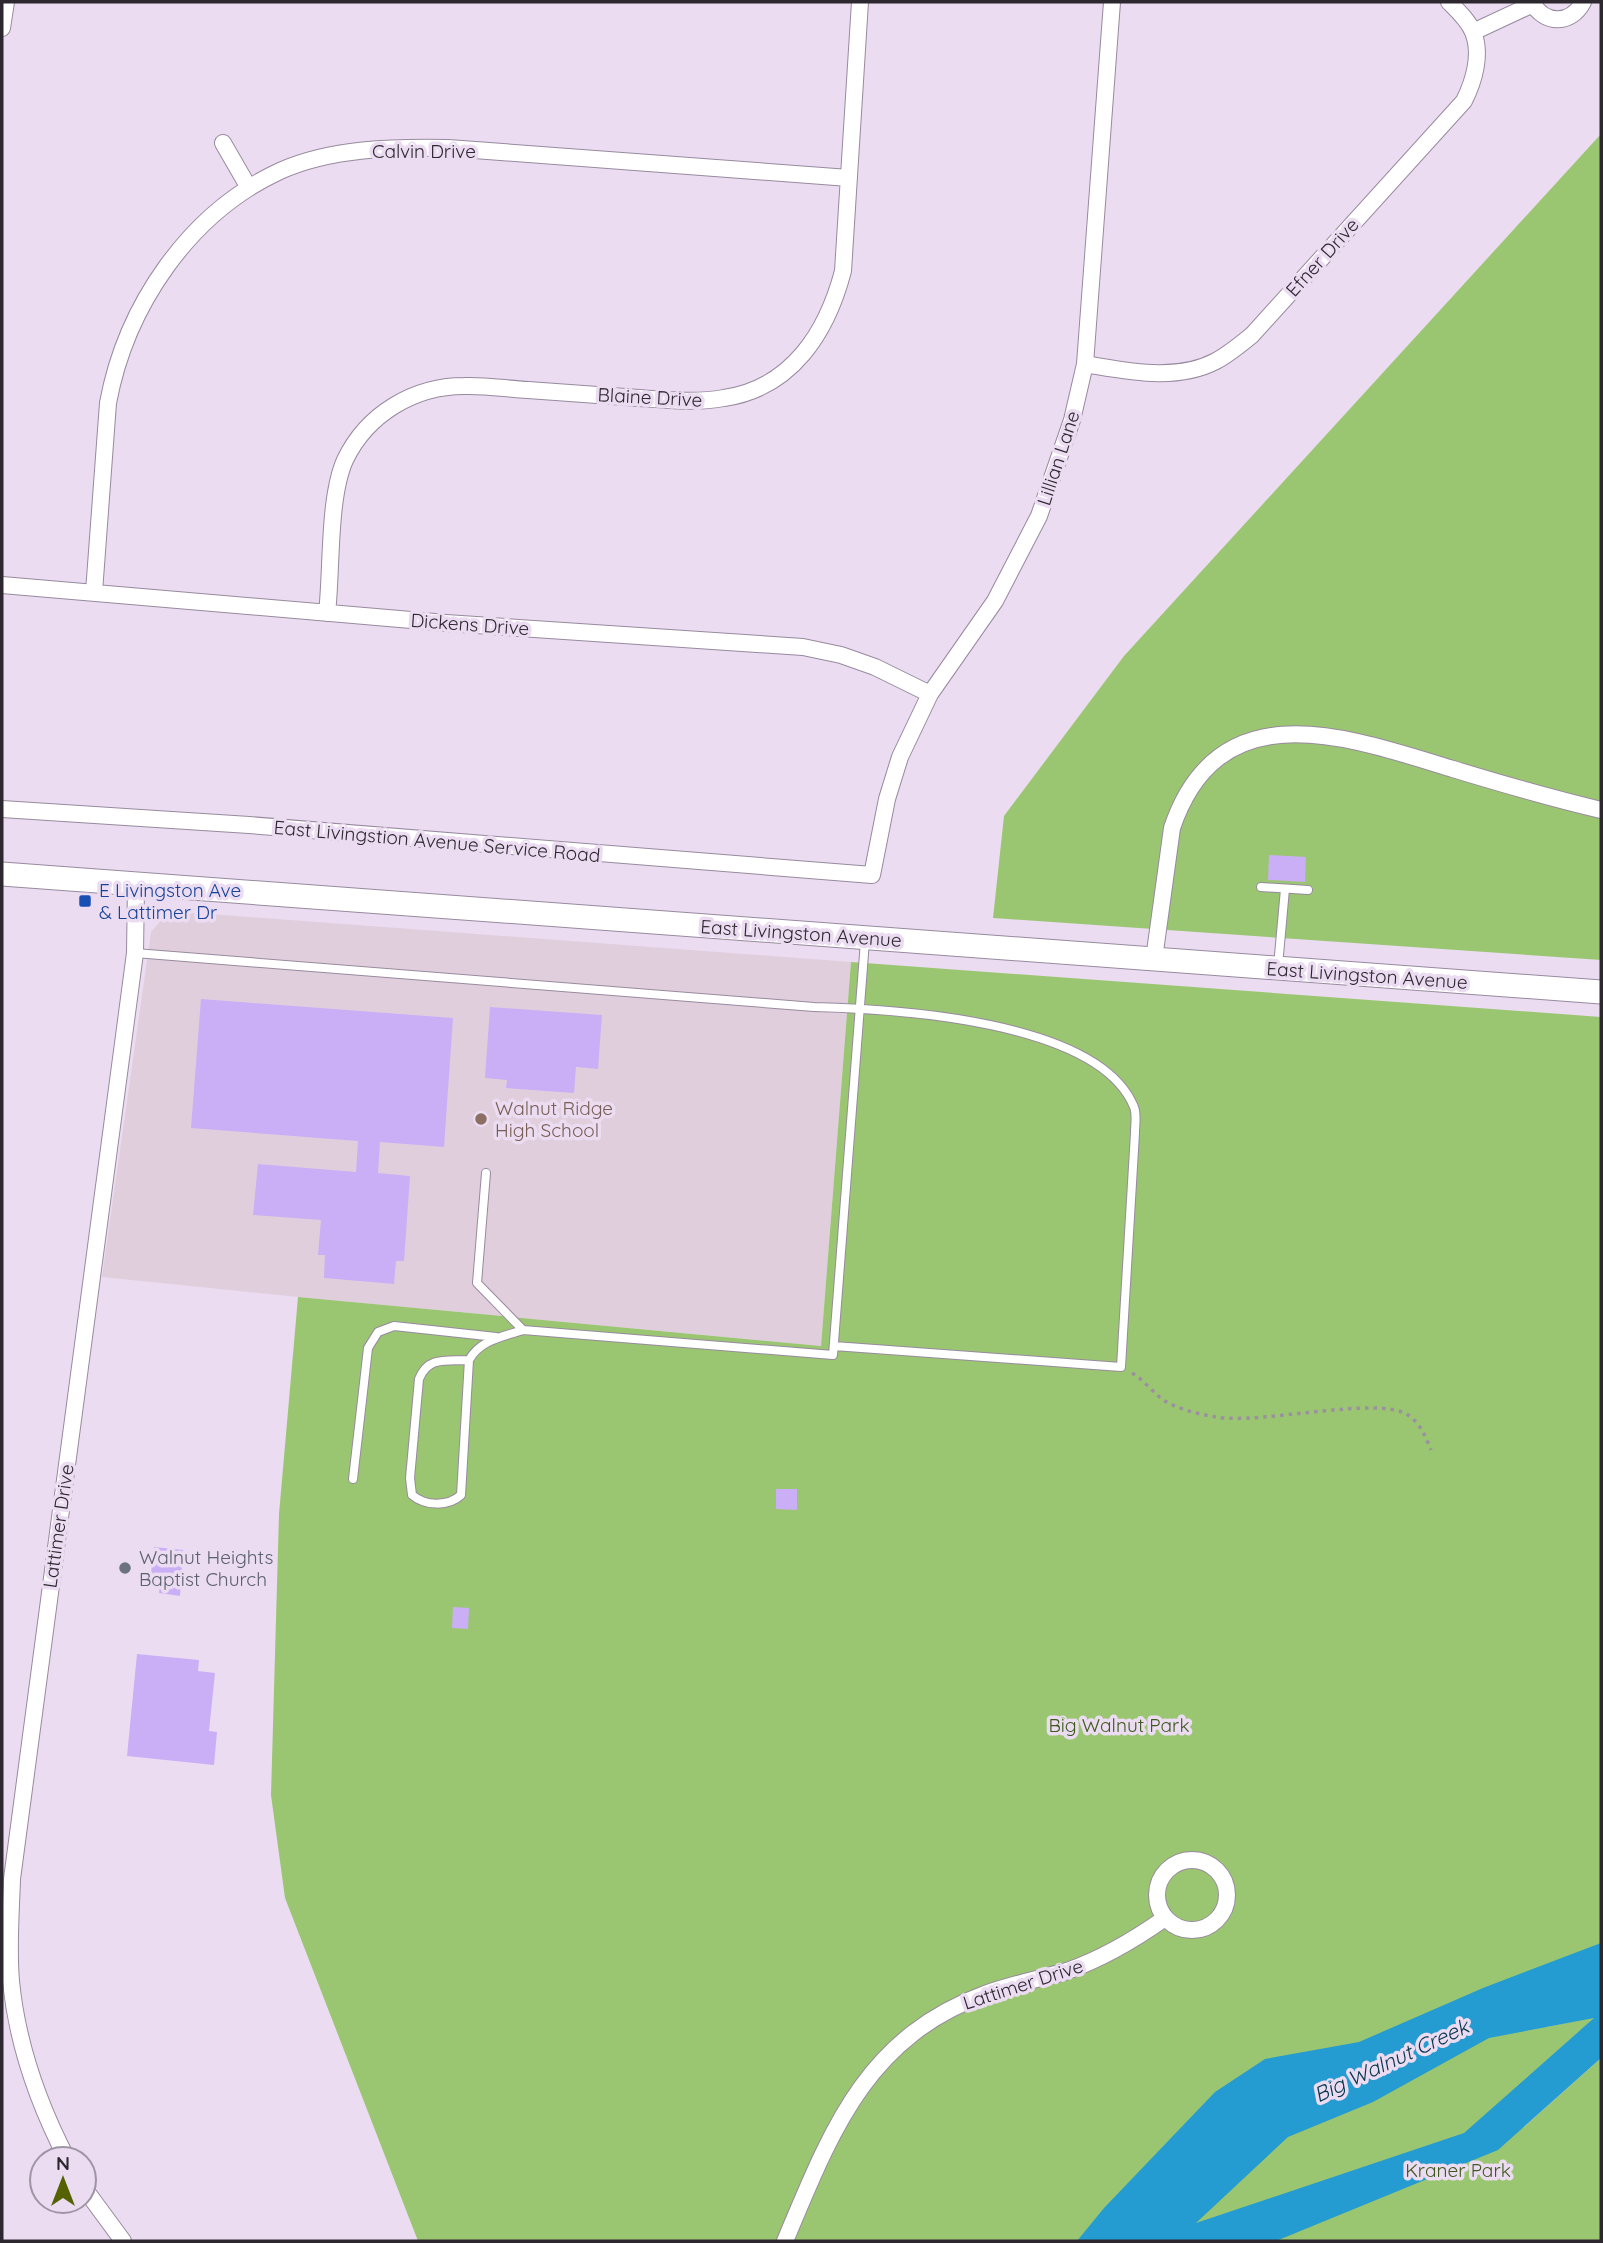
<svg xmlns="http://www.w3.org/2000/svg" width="1603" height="2243" font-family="Quicksand,sans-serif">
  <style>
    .education { fill: #e0cedd }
    .green { fill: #9bc671 }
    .water { fill: #249bd1; fill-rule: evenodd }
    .building { fill: #caaff6 }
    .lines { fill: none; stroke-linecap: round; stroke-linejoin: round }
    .service-casing { stroke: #988a9e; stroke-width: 10 }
    .minor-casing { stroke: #988a9e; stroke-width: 18 }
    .secondary-casing { stroke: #988a9e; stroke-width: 25 }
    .path { stroke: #9b90a0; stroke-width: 3.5; stroke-dasharray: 3.5 5; stroke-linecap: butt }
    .service { stroke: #fff; stroke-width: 8 }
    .minor { stroke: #fff; stroke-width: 16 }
    .secondary { stroke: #fff; stroke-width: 23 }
    .transit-dot { fill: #1a4fb4; stroke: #ebdcf1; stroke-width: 2.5 }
    .education-dot { fill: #8d6e63; stroke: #ebdcf1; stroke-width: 2.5 }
    .worship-dot { fill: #6b7280; stroke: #ebdcf1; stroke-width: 2.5 }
    .labels { text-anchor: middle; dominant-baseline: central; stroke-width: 7; stroke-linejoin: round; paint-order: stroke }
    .street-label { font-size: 19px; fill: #2d2830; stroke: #ebdcf1 }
    .transit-label { font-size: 19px; fill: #164399; stroke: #ebdcf1; text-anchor: start }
    .education-label { font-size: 19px; fill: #785e54; stroke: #ebdcf1; text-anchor: start }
    .worship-label { font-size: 19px; fill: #5b616d; stroke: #ebdcf1; text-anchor: start }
    .park-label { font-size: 19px; fill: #3d591c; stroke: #ebdcf1 }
    .water-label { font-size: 21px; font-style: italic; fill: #04364c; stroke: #ebdcf1 }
  </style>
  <rect width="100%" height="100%" fill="#ebdcf1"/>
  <path class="education" d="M169 911 851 962 821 1346 298 1297 102 1277 151 932Z"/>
  <path class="green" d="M1601 134V960L993 918 1004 816 1124 656Z
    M851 962 1601 1017V1997L1546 2027 1595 2017 1523 2128 1601 2058V2241H418L285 1898 271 1795 279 1514 298 1297 821 1346Z"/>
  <path class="water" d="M1601 1943V2058L1498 2150 1276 2241H1077L1104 2208 1215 2092 1265 2059 1359 2042 1483 1988ZM1594 2018 1464 2133 1196 2223 1288 2137 1373 2102 1489 2038Z"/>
  <path class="building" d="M1269 855 1306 857 1305 882 1268 880Z
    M201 999 453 1018 444 1147 380 1142 378 1173 410 1176 404 1261H396L394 1284 324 1278 325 1255H318L321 1220 253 1215 258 1164 356 1172 358 1141 191 1128Z
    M490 1007 602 1015 598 1069 576 1067 574 1093 506 1088 507 1080 485 1078Z
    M776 1489H797V1510L776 1509Z
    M154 1547 183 1550 180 1596 159 1593 160 1583 150 1582Z
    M453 1607 469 1608 468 1629 452 1628Z
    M137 1654 199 1660 198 1671 215 1673 209 1731 217 1732 214 1765 127 1756Z"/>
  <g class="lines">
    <defs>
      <path id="service" d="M1261 887 1308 890
        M135 953 814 1007C894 1009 1099 1020 1134 1107 1137 1114 1135 1125 1135 1133L1121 1367 834 1346
        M1278 966 1285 889
        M486 1173 477 1283 523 1330 833 1355 865 941
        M469 1360C446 1361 428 1356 419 1379L410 1478 412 1495C425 1506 448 1507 461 1495L469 1360C480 1340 502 1337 523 1330
        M353 1479 368 1348 378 1332 394 1326 496 1337"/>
      <path id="minor" d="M1532 2C1544 25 1571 25 1583 2
        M2 28 6 2
        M1473 32 1533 4
        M223 143 249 188
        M1085 364C1128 371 1176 382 1216 361 1229 354 1241 344 1252 335L1464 101C1474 81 1482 54 1473 32 1468 20 1457 10 1449 2
        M2 585 446 623 803 647 841 655 875 667 930 694
        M94 592 108 403C126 306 189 213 280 171 331 148 394 147 448 148L849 178
        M327 613C332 570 328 498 345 460 367 414 414 386 464 386 485 385 507 389 528 390 565 393 602 395 639 398 667 400 696 403 724 398 792 388 827 332 843 271L860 2
        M2 809 249 825 872 875 887 799 900 757 930 694 995 601 1039 516 1072 420 1085 364 1112 2
        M1154 959 1172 828C1219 689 1348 737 1453 769 1502 784 1551 798 1601 810
        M1157 1895a35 35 0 1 1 70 0a35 35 0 1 1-70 0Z
        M67 2159C38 2103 17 2043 11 1981 8 1947 11 1912 12 1879L135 953 136 885
        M84 2188 123 2241
        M785 2241C831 2132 865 2038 985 1994 1012 1984 1040 1979 1067 1971 1104 1958 1134 1940 1165 1918"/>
      <path id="secondary" d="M2 874 1601 992"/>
    </defs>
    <use href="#service" class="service-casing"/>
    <use href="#minor" class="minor-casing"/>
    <use href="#secondary" class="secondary-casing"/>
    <path class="path" d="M1132 1373C1145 1381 1153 1393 1165 1401 1180 1410 1199 1414 1216 1417 1260 1425 1379 1395 1408 1415 1421 1424 1425 1436 1431 1450"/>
    <use href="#service" class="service"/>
    <use href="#minor" class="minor"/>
    <use href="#secondary" class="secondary"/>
  </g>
  <rect class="transit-dot" x="78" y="894" width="14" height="14" rx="3.5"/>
  <circle class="education-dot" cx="481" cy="1119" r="7"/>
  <circle class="worship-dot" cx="125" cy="1568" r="7"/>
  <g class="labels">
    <g class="street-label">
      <text x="424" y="151">Calvin Drive</text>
      <text transform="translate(1322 257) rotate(-48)">Efner Drive</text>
      <text transform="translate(650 397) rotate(3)">Blaine Drive</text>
      <text transform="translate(1058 458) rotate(-72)">Lillian Lane</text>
      <text transform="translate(470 624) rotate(4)">Dickens Drive</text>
      <text transform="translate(437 841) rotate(5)">East Livingstion Avenue Service Road</text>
      <text transform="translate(801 933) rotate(4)">East Livingston Avenue</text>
      <text transform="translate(1367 975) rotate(4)">East Livingston Avenue</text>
      <text transform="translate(58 1526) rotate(-82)">Lattimer Drive</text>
      <text transform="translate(1023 1984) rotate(-18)">Lattimer Drive</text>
    </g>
    <g class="transit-label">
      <text x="99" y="890">E Livingston Ave<tspan x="99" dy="22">&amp; Lattimer Dr</tspan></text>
    </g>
    <g class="education-label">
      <text x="495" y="1108">Walnut Ridge<tspan x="495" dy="22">High School</tspan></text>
    </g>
    <g class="worship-label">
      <text x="139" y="1557">Walnut Heights<tspan x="139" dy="22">Baptist Church</tspan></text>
    </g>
    <g class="park-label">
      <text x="1119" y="1725">Big Walnut Park</text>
      <text x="1458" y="2170">Kraner Park</text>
    </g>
    <g class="water-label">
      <text transform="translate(1391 2060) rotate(-25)">Big Walnut Creek</text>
    </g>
  </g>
  <rect width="1603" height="2243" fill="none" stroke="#2d2830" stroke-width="7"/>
  <g transform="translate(63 2180)"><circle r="33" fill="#ebdcf1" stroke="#9f94a4" stroke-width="2"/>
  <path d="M0-5L12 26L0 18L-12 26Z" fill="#556202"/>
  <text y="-10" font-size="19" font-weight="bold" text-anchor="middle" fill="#2d2830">N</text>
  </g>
</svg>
